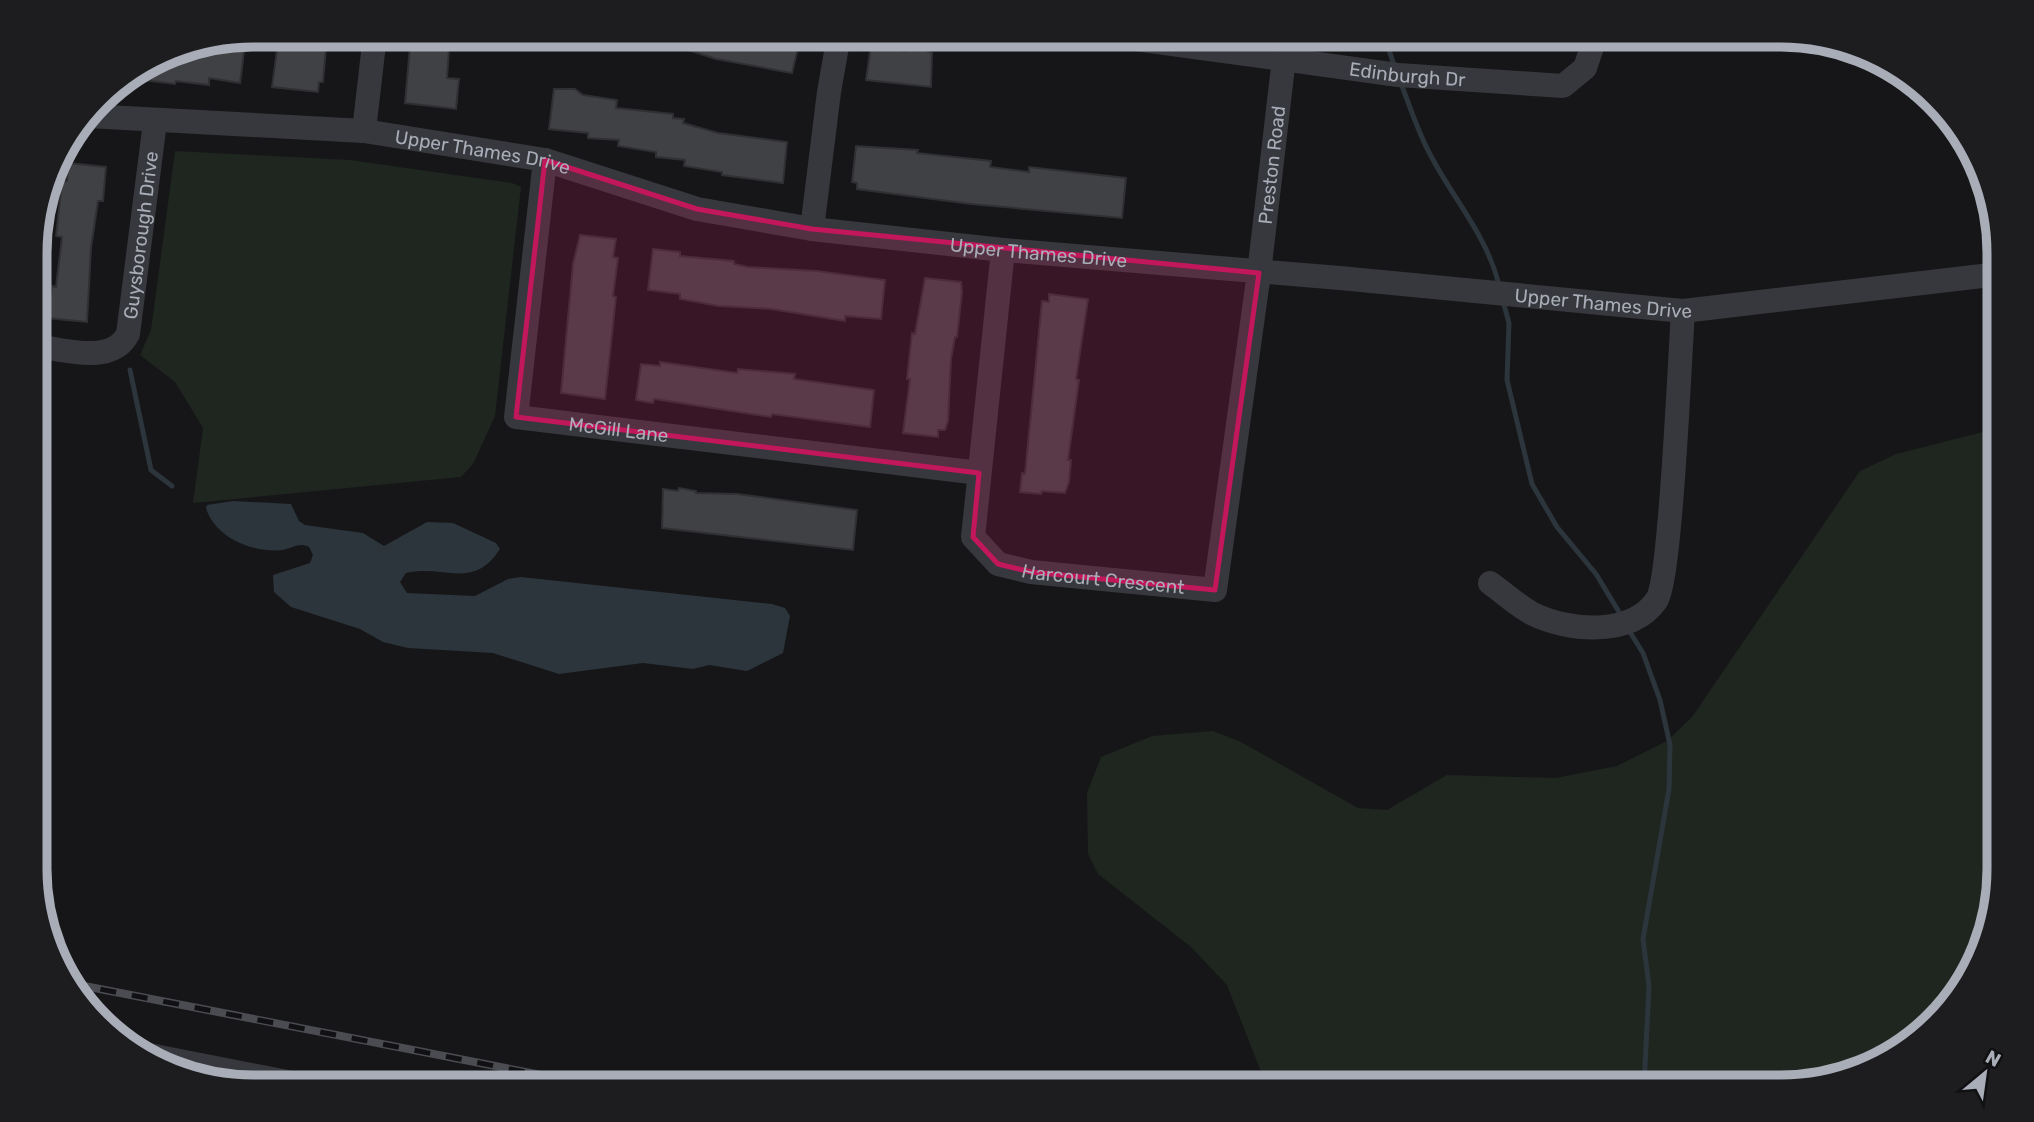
<svg xmlns="http://www.w3.org/2000/svg" width="2034" height="1122" font-family="Rubik,sans-serif">
  <style>
    .green { fill: #1e261f }
    .water { fill: #2c353c }
    .lines { fill: none; stroke-linecap: round; stroke-linejoin: round }
    .stream { stroke: #2c353c; stroke-width: 5 }
    .building { fill: #404145; stroke: #303034; stroke-width: 2 }
    .minor { stroke: #37383d; stroke-width: 24 }
    .rail-casing { stroke: #4a4c52; stroke-width: 8 }
    .rail { stroke: #111113; stroke-width: 5; stroke-dasharray: 16; stroke-linecap: butt }
    .marked { fill: #c2185b; fill-opacity: 0.2; stroke: #c2185b; stroke-width: 5; stroke-linejoin: round }
    .labels { text-anchor: middle; dominant-baseline: central; stroke-width: 5; stroke-linejoin: round; paint-order: stroke }
    .street-label { font-size: 19px; fill: #a8adb8; stroke: #111113 }
    .rim { fill: none; stroke: #a8adb8; stroke-width: 9 }
  </style>
  <rect width="100%" height="100%" fill="#161618"/>
  <path class="green" d="M175 151 350 160 512 183 521 187 495 416 473 464 461 477 193 503 203 428 175 382 140 355 151 330Z
    M1999 428V883L1970 978 1902 1051 1795 1087H1267L1227 985 1191 947 1098 874 1088 854 1087 793 1101 757 1152 736 1213 731 1241 742 1358 808 1387 810 1447 775 1556 778 1617 766 1667 741 1692 717 1860 471 1896 454Z"/>
  <path class="water" d="M233 501 291 504 299 521 305 525 363 533 384 546 427 522 453 523 496 543 500 549C473 591 444 564 406 573L400 582 407 593 475 596 508 579 521 577 772 604 785 608 790 616 783 653 747 671 709 665 693 669 643 663 559 674 493 653 408 648 383 642 360 629 291 607 274 592 273 575 310 563 313 555 309 547C299 542 293 548 283 550 253 553 215 538 206 508L207 505Z"/>
  <g class="lines">
    <path class="stream" d="M1384 35 1395 68
      M1400 81C1410 106 1418 133 1431 156 1454 200 1487 236 1499 285
      M1503 301 1509 323 1507 380 1532 484 1557 527 1596 574 1622 617
      M130 370 151 470 172 486
      M1628 629 1643 653 1660 700 1670 745 1669 789 1643 939 1649 986 1644 1087"/>
  </g>
  <path class="building" d="M279 35H327L323 82H319L318 92 272 87Z
    M411 35H450L447 78 459 79 456 109 405 103Z
    M652 35H780L800 39 792 73 716 59 651 38Z
    M237 38V42L245 43 240 83 209 78V85L176 81 175 84 127 78 170 51 204 45 219 46 220 42Z
    M907 42 932 53 931 87 866 80 871 45 906 51Z
    M554 89H575L583 95 617 100 616 108 673 114V118L684 119 683 123 718 133 787 142 783 183 722 175V172L684 166 685 160 656 157V152L618 146 619 140 588 138V133L549 129Z
    M856 146 918 150 917 153 991 161 990 167 1029 172V167L1126 178 1122 218 971 204 857 189V183L852 182Z
    M68 163 106 167 103 201H98L91 248 87 322 47 318 52 286 56 287 62 237 56 236 62 181H67Z
    M580 235 616 239 613 257 618 258 613 296 616 297 605 399 561 393 573 264Z
    M653 249 680 252V256L734 261V264L748 267 817 271 885 280 881 319 845 316V321L771 309 718 306 680 299V294L648 290Z
    M925 278 961 282 962 292 957 337H955L951 359 948 421 945 430H938V437L903 433 910 379H907L912 333 915 334Z
    M1049 294 1088 299 1076 379 1079 380 1068 460H1071L1069 482 1065 493 1042 491 1041 494 1020 492 1022 473 1025 474 1042 301 1049 302Z
    M660 362 737 373 738 369 774 372 795 374 794 379 874 390 870 427 772 414 771 417 654 399 653 403 636 400 641 364 660 366Z
    M679 488 696 491V493L737 494 857 510 853 550 662 528 663 489 678 491Z"/>
  <g class="lines">
    <g class="minor">
      <path id="s1" d="M1106 35 1398 75 1563 86 1585 68 1596 35"/>
      <path id="s2" d="M88 116 364 131 545 160 697 209 812 229 1003 250 1340 278 1683 311 1999 274"/>
      <path d="M364 131 375 35"/>
      <path id="s3" d="M545 160 516 417 979 473"/>
      <path d="M812 229 829 92 839 35"/>
      <path id="s4" d="M1003 250 973 537 998 564 1031 572 1215 590 1259 273 1284 58"/>
      <path id="s5" d="M37 346C65 350 112 365 128 334L155 122"/>
      <path d="M1490 583C1504 593 1518 606 1533 614 1568 631 1630 637 1656 601 1671 582 1680 352 1683 311"/>
      <path d="M139 1053 313 1087"/>
    </g>
    <defs>
      <path id="rail" d="M69 983 603 1087"/>
    </defs>
    <use href="#rail" class="rail-casing"/>
    <use href="#rail" class="rail"/>
  </g>
  <path class="marked" d="M545 160 697 209 812 229 1259 273 1215 590 1031 572 998 564 973 537 979 473 516 417Z"/>
  <g class="labels">
    <g class="street-label">
      <text stroke="none"><textPath href="#s1" startOffset="304">Edinburgh Dr</textPath></text>
      <text stroke="none"><textPath href="#s2" startOffset="397">Upper Thames Drive</textPath></text>
      <text stroke="none"><textPath href="#s4" startOffset="973">Preston Road</textPath></text>
      <text stroke="none"><textPath href="#s5" startOffset="198">Guysborough Drive</textPath></text>
      <text stroke="none"><textPath href="#s2" startOffset="964">Upper Thames Drive</textPath></text>
      <text stroke="none"><textPath href="#s2" startOffset="1531">Upper Thames Drive</textPath></text>
      <text stroke="none"><textPath href="#s3" startOffset="362">McGill Lane</textPath></text>
      <text stroke="none"><textPath href="#s4" startOffset="432">Harcourt Crescent</textPath></text>
    </g>
  </g>
  <path d="M0 0H2034V1122H0ZM253 47H1781A206 206 0 0 1 1987 253V869A206 206 0 0 1 1781 1075H253A206 206 0 0 1 47 869V253A206 206 0 0 1 253 47Z" fill="#1d1d20" fill-rule="evenodd"/>
  <path class="rim" d="M253 47H1781A206 206 0 0 1 1987 253V869A206 206 0 0 1 1781 1075H253A206 206 0 0 1 47 869V253A206 206 0 0 1 253 47Z"/>
  <g transform="translate(1985 1073) rotate(29)" stroke="#111113" stroke-width="5" paint-order="stroke">
  <path d="M0-5L12 26L0 18L-12 26Z" fill="#a8adb8"/>
  <text y="-10" font-size="19" font-weight="bold" text-anchor="middle" fill="#a8adb8">N</text>
  </g>
</svg>
